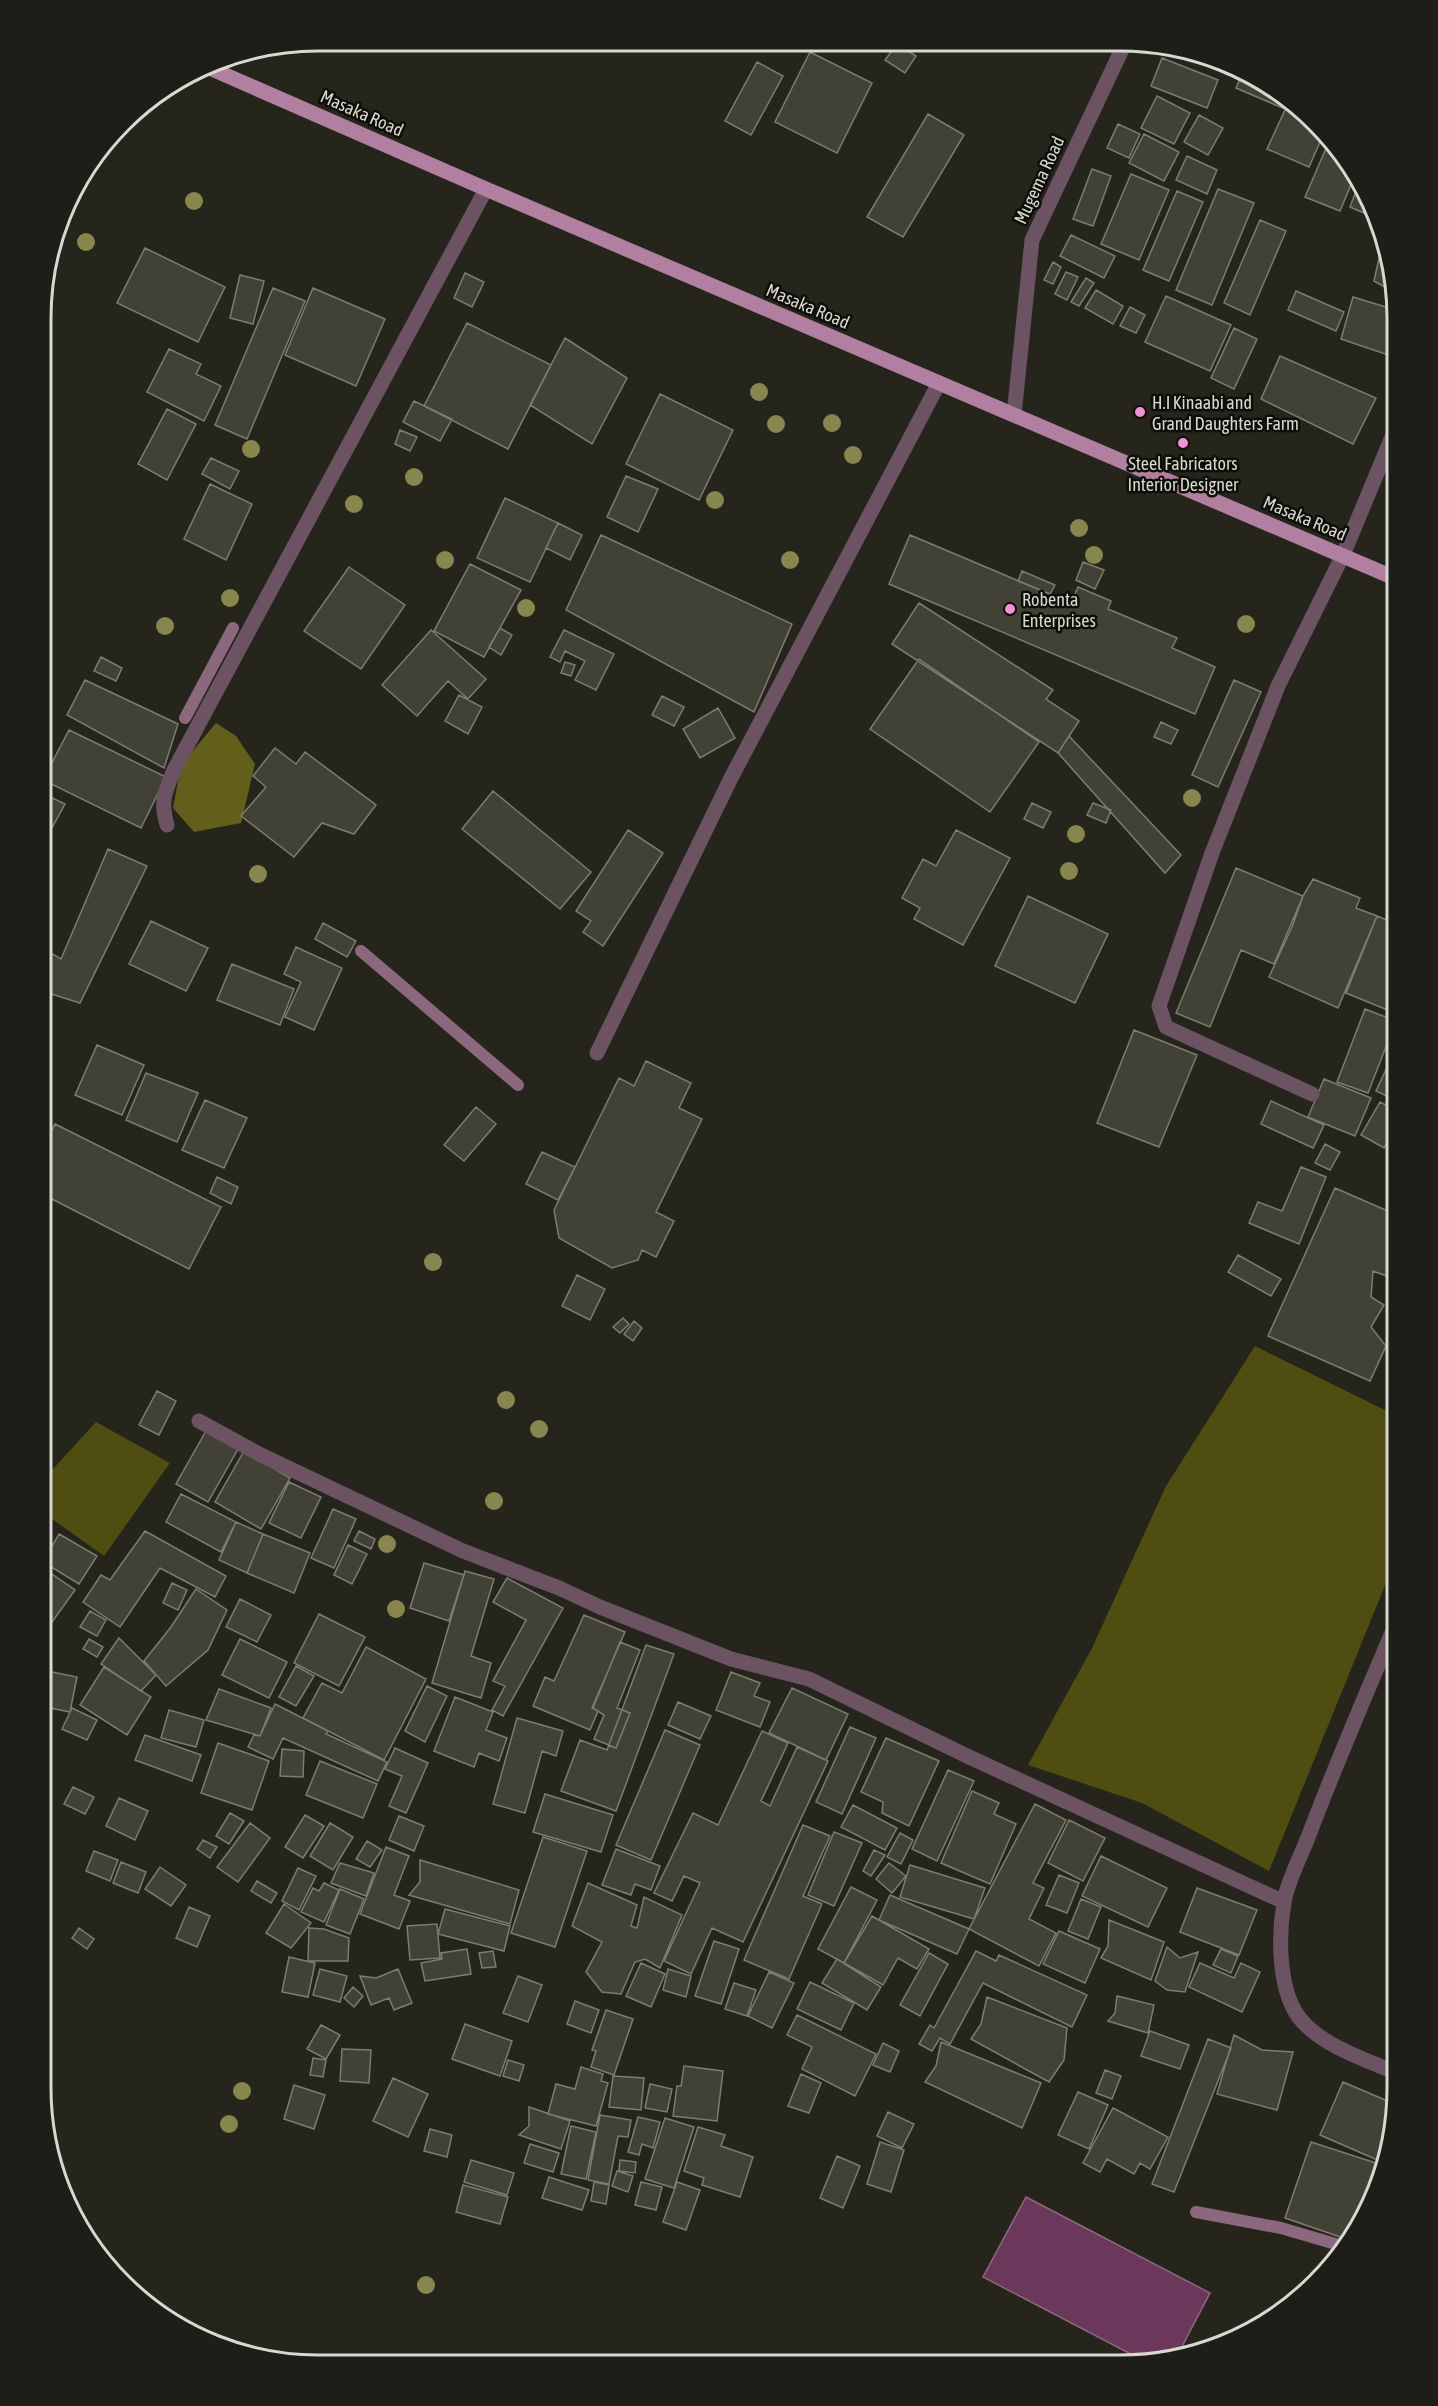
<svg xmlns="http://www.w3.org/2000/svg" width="1438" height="2406" font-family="'Asap Condensed',sans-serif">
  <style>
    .green { fill: #4f4d10 }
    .forest { fill: #625f1b }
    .water { fill: #6b385c; stroke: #8c687f; stroke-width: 1.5 }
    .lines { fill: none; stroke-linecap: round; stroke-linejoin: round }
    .stream { stroke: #8c687f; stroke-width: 12 }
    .building { fill: #414136; stroke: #7c7c70; stroke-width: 1.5 }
    .service { stroke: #6b5363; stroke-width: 15 }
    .minor { stroke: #6b5363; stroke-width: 15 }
    .tertiary { stroke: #6b5363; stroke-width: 15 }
    .primary { stroke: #b180a1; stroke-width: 15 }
    .tree { fill: #87864d }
    .poi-dot { fill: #f391d6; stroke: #0e0e09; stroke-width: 2 }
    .labels { text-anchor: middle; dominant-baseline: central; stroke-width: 5; stroke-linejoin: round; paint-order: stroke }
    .street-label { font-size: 18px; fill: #d8d8d1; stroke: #0e0e09 }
    .poi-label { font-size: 18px; fill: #d8d8d1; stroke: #0e0e09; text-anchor: start }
    .rim { fill: none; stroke: #d8d8d1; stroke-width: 3 }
  </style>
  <rect width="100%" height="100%" fill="#25251b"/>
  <path class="green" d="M1255 1346 1397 1416V1556L1269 1871 1142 1803 1028 1765 1092 1648 1166 1486Z
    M96 1422 170 1463 104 1556 41 1511V1482Z"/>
  <path class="forest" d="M216 723 236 736 255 764 241 823 194 832 173 808 181 765Z"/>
  <path class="water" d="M1026 2197 1210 2293 1178 2354 1144 2361 983 2277Z"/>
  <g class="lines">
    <path class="stream" d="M185 718 233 628
      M361 951 518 1085
      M1196 2212 1281 2228 1346 2247"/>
  </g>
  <path class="building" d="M897 44 916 56 905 73 885 60Z
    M810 52 872 83 837 153 775 122Z
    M1162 58 1218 80 1207 108 1151 86Z
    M757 62 783 76 751 135 725 121Z
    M1243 72 1289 98 1285 109 1236 88Z
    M1157 96 1190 113 1174 144 1141 128Z
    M1290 99 1324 133 1309 167 1267 149Z
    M928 114 964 135 903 237 867 217Z
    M1199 115 1223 128 1208 155 1184 142Z
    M1118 124 1140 134 1129 158 1107 148Z
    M1144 134 1179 152 1164 181 1129 163Z
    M1330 139 1340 149 1355 175 1340 211 1305 197Z
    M1187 156 1217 170 1207 194 1176 180Z
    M1092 169 1111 176 1093 226 1073 219Z
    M1131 174 1169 190 1139 260 1101 244Z
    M1359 183 1376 212 1378 219 1350 207Z
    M1218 189 1254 203 1212 305 1176 290Z
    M1177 191 1203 202 1169 281 1143 270Z
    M1260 220 1286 231 1250 315 1224 303Z
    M1071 235 1115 256 1104 278 1060 256Z
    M145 248 225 287 198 342 117 303Z
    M1379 258 1386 262 1392 291 1374 281Z
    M1053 262 1061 267 1053 284 1044 280Z
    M1066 272 1078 277 1067 300 1055 294Z
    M465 273 484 282 472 307 454 298Z
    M240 275 264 281 253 324 230 318Z
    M1086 278 1094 283 1079 306 1071 302Z
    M273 288 305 301 247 439 215 425Z
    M313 288 385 319 356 386 285 355Z
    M1096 290 1123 306 1113 324 1085 308Z
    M1296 291 1344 312 1336 331 1288 310Z
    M1166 296 1231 325 1210 371 1145 342Z
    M1353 297 1396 310 1397 358 1341 339Z
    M1130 307 1145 315 1136 333 1120 326Z
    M467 323 551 365 508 449 424 406Z
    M1234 328 1257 339 1234 389 1211 378Z
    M565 338 627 378 592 444 530 405Z
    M169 349 201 364 196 374 221 386 204 421 147 392Z
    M1280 356 1376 398 1353 444 1261 399Z
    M660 394 733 430 699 500 626 464Z
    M414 401 452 419 440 441 403 422Z
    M167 409 196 424 167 480 138 464Z
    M400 430 417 437 410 451 395 444Z
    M211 458 239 471 230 489 202 474Z
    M626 476 658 489 638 532 607 517Z
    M210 484 252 504 226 560 184 539Z
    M505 498 558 523 530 582 477 558Z
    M558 523 582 535 570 560 546 548Z
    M601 535 792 624 754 712 566 610Z
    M910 535 1071 603 1078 587 1111 601 1108 609 1177 638 1172 648 1215 667 1195 714 889 584Z
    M1083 562 1104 570 1095 589 1076 580Z
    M470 564 521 590 484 657 434 631Z
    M349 567 405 605 361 669 304 631Z
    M1022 571 1055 585 1050 594 1018 581Z
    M919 603 1053 690 1046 699 1079 721 1058 753 892 644Z
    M500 628 512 635 501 655 489 647Z
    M431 630 486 679 468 699 448 681 417 716 382 685Z
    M564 630 614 654 596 690 575 680 585 661 565 651 560 662 550 657Z
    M101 657 122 668 116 681 94 671Z
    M919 659 1039 742 990 812 870 729Z
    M565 662 575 665 571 676 561 673Z
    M85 680 178 724 164 768 67 715Z
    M1234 680 1261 692 1218 787 1192 775Z
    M459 695 482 707 468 734 445 721Z
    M662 696 684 707 674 726 652 715Z
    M718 708 735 738 700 758 683 729Z
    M1161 722 1178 730 1171 744 1154 737Z
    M69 730 166 777 141 828 43 780Z
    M1069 736 1181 855 1165 873 1058 753Z
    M275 748 296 764 305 752 376 805 354 834 322 823 294 857 241 816 266 787 253 776Z
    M493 791 591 872 560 909 462 829Z
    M42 793 65 804 42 846Z
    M1032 803 1051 812 1043 828 1024 819Z
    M1093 803 1111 810 1106 823 1087 815Z
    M628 830 663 853 603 946 583 932 591 921 576 911Z
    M956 830 1010 858 963 945 914 919 920 908 902 898 923 859 936 866Z
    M108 849 147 866 80 1003 42 991V948L61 959Z
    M1236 868 1303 896 1274 964 1241 950 1210 1027 1176 1013Z
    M1313 879 1360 898 1356 908 1377 916 1338 1008 1269 977 1292 927 1303 896Z
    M1028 896 1108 934 1075 1003 995 966Z
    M1377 916 1397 924V1014L1346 993Z
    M151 921 208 948 186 991 129 964Z
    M323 923 356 941 347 957 315 939Z
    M296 947 342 968 314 1030 285 1017 301 982 284 974Z
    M232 964 294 989 280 1025 217 1000Z
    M1365 1009 1396 1021 1368 1093 1337 1082Z
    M1134 1030 1197 1055 1159 1147 1097 1123Z
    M97 1045 144 1065 122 1115 75 1095Z
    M1397 1046V1101L1376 1091Z
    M646 1061 691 1083 679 1108 702 1119 656 1212 674 1221 656 1257 642 1250 638 1260 612 1268 559 1238 554 1210 619 1078 634 1086Z
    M146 1073 198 1093 177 1142 126 1120Z
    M1324 1079 1371 1098 1355 1136 1308 1117Z
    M205 1100 247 1118 224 1168 182 1150Z
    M1271 1101 1324 1125 1313 1148 1261 1124Z
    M1380 1102 1397 1111V1124L1384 1148 1361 1135Z
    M476 1107 496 1124 464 1161 444 1145Z
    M55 1124 221 1207 189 1269 42 1194V1150Z
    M1325 1144 1340 1152 1330 1170 1315 1163Z
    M542 1152 575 1167 558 1200 526 1184Z
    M1301 1167 1326 1177 1299 1244 1249 1223 1258 1202 1282 1211Z
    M217 1177 238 1187 231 1204 210 1193Z
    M1335 1188 1397 1215V1226L1390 1234 1397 1235V1266L1392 1278 1373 1271 1371 1297 1384 1305 1371 1327 1386 1346 1370 1381 1268 1336Z
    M1238 1255 1281 1279 1271 1296 1228 1272Z
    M577 1275 605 1289 590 1320 562 1306Z
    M623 1318 629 1324 620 1333 613 1327Z
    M634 1321 642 1328 633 1341 624 1334Z
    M157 1391 176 1401 159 1435 139 1425Z
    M206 1431 238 1449 208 1502 176 1484Z
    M244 1451 290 1478 261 1529 215 1502Z
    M289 1482 321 1497 301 1538 269 1523Z
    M181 1494 236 1522 221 1552 166 1522Z
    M333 1509 356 1519 334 1568 311 1558Z
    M236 1522 263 1534 247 1573 219 1560Z
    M145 1531 226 1576 215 1597 160 1568 120 1627 83 1602 101 1575 110 1580Z
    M359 1531 375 1539 371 1549 354 1541Z
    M59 1534 97 1556 79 1584 43 1562Z
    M263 1534 310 1553 294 1593 247 1573Z
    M348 1545 367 1554 352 1584 334 1575Z
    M424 1563 464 1575 449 1621 410 1608Z
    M46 1570 75 1590 47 1629 41 1625V1577Z
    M465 1571 494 1579 471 1656 491 1663 481 1698 432 1683Z
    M507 1578 563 1608 503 1716 492 1710 505 1686 493 1681 526 1620 493 1602Z
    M172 1583 187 1590 178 1610 163 1603Z
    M196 1589 227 1610 208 1650 166 1686 144 1661 171 1627Z
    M240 1599 271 1615 257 1642 226 1627Z
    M90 1611 106 1620 97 1636 80 1627Z
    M319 1614 365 1637 339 1686 294 1663Z
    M584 1615 625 1632 592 1708 598 1711 590 1730 533 1706 545 1677 554 1681Z
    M119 1638 156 1675 141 1691 101 1664Z
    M89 1639 103 1647 97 1657 83 1649Z
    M240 1639 287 1662 269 1698 222 1675Z
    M620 1642 640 1650 617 1708 630 1713 616 1748 594 1739 604 1715 593 1708Z
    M646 1645 674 1654 616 1811 561 1791 580 1740 607 1750Z
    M366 1647 426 1679 384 1760 303 1718 322 1683 342 1693Z
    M296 1666 314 1676 296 1706 279 1697Z
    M104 1667 151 1697 127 1735 80 1705Z
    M52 1672 77 1677 70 1712 45 1707Z
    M731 1672 760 1683 754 1696 770 1702 760 1727 716 1710Z
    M427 1686 447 1696 425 1742 405 1731Z
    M792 1688 848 1714 826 1760 769 1733Z
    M219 1689 271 1708 260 1736 206 1720Z
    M455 1697 493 1712 486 1730 507 1738 499 1761 479 1753 474 1767 434 1751Z
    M678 1702 711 1716 700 1739 668 1725Z
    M275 1704 328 1731 326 1734 387 1762 378 1781 283 1738 273 1759 248 1747 254 1735 260 1736Z
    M72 1708 97 1720 87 1740 62 1729Z
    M169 1710 204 1720 196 1747 161 1738Z
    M517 1718 563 1731 556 1756 542 1751 525 1813 493 1804Z
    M850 1727 876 1738 842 1814 816 1802Z
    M665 1730 700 1745 651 1860 616 1845Z
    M762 1731 788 1743 761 1801 770 1806 797 1747 828 1761 743 1942 712 1928 691 1974 664 1961 700 1883 684 1876 672 1901 654 1893 693 1813 718 1825Z
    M145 1735 201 1755 192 1781 135 1760Z
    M886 1738 939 1761 909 1826 882 1813 883 1802 861 1792Z
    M218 1743 269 1761 252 1810 201 1793Z
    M395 1748 428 1763 406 1813 389 1806 402 1776 385 1769Z
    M282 1749 304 1751 303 1777 280 1776Z
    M320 1761 377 1784 363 1818 306 1795Z
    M948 1770 974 1781 937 1861 912 1849Z
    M73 1787 94 1797 85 1814 64 1804Z
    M972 1791 999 1803 994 1814 1016 1824 990 1884 941 1863Z
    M545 1794 613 1815 601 1852 533 1832Z
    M119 1798 148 1811 135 1840 106 1826Z
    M1035 1804 1066 1820 1033 1883 1044 1888 1029 1919 1056 1933 1039 1966 969 1929Z
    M853 1805 897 1828 885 1850 841 1827Z
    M230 1813 244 1821 229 1844 216 1836Z
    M305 1815 324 1826 303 1858 285 1847Z
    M399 1816 424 1826 414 1851 389 1840Z
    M1069 1820 1105 1838 1083 1881 1048 1863Z
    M250 1823 270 1838 238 1882 217 1867Z
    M330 1823 353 1837 333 1870 310 1856Z
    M803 1825 830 1836 803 1896 822 1904 789 1979 744 1960Z
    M834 1832 862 1843 834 1906 808 1895Z
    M900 1833 913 1840 901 1864 887 1857Z
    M543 1837 587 1851 555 1947 511 1933Z
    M203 1840 217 1847 210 1858 197 1849Z
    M367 1841 382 1850 370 1867 356 1859Z
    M386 1847 409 1856 394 1895 410 1901 399 1929 360 1914Z
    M616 1849 660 1866 651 1890 635 1884 631 1895 602 1885Z
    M874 1850 885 1855 871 1876 863 1871Z
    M94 1851 118 1860 110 1881 86 1871Z
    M1101 1856 1167 1888 1148 1927 1082 1896Z
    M420 1860 519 1890 510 1924 409 1895 420 1882Z
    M121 1862 146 1872 138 1893 113 1883Z
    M340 1863 374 1873 366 1896 331 1883Z
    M889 1863 906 1876 892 1893 876 1879Z
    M910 1865 985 1888 974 1919 900 1897Z
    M160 1867 186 1885 171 1906 145 1889Z
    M298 1868 316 1876 299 1910 282 1901Z
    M1059 1875 1079 1883 1067 1913 1046 1905Z
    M257 1881 277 1893 271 1903 251 1891Z
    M324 1883 339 1890 324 1922 301 1912 313 1888 319 1891Z
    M588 1883 637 1905 631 1926 637 1928 644 1897 682 1915 660 1968 645 1959 635 1962 621 1994 602 1992 586 1972 602 1942 572 1926Z
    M851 1887 877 1900 844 1963 818 1949Z
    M1197 1888 1257 1910 1239 1955 1180 1932Z
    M340 1889 364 1899 350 1934 326 1925Z
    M890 1895 969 1929 957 1954 879 1920Z
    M1081 1899 1101 1907 1088 1939 1068 1931Z
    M284 1904 311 1923 291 1948 266 1933Z
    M189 1907 210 1916 197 1947 176 1938Z
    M445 1909 510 1926 504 1951 438 1934Z
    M872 1916 929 1949 917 1969 898 1958 883 1985 844 1963Z
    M1109 1920 1164 1942 1151 1980 1101 1958 1108 1946Z
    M437 1924 440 1958 410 1960 407 1926Z
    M79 1928 94 1939 87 1949 72 1938Z
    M309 1928 324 1929 349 1938 348 1961H308Z
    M1059 1931 1100 1949 1085 1983 1043 1964Z
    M714 1941 739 1949 721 2004 695 1996Z
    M1167 1947 1180 1958 1198 1952 1185 1992 1167 1990 1155 1981Z
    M467 1949 471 1974 425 1981 421 1963 442 1959 441 1953Z
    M1221 1949 1238 1956 1231 1973 1213 1965Z
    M493 1951 496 1967 482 1968 479 1953Z
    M976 1951 996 1961 999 1955 1087 1995 1072 2027 983 1983 950 2044 940 2038 932 2051 919 2044 930 2025 934 2028Z
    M929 1953 948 1964 920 2016 900 2005Z
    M289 1957 315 1963 308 1997 282 1992Z
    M837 1959 881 1987 867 2010 822 1983Z
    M641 1963 665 1974 651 2007 626 1996Z
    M1200 1963 1234 1978 1241 1963 1260 1972 1242 2012 1189 1987Z
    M320 1969 347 1976 340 2002 313 1995Z
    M398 1969 412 2003 394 2010 389 1998 371 2005 360 1976 376 1978Z
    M668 1969 691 1976 686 1997 663 1990Z
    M769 1972 794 1983 772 2028 748 2016Z
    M518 1976 542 1985 528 2022 503 2013Z
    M810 1982 854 2003 841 2030 797 2009Z
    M734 1983 756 1990 747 2016 725 2009Z
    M353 1987 363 1996 354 2007 344 1998Z
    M1117 1996 1154 2005 1148 2033 1108 2021 1115 2013Z
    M987 1997 1067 2028 1064 2060 1049 2082 971 2039 981 2024Z
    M575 2001 599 2010 591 2033 567 2024Z
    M606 2010 633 2019 614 2075 591 2067 596 2051 592 2050Z
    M797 2015 876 2054 855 2096 802 2069 812 2047 787 2035Z
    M465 2024 512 2041 500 2076 452 2059Z
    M321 2025 340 2035 326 2059 307 2049Z
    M1150 2031 1189 2045 1180 2069 1141 2056Z
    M1234 2035 1262 2050 1293 2052 1277 2110 1217 2094Z
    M1208 2039 1231 2048 1174 2192 1152 2184Z
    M941 2042 1041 2083 1022 2128 925 2082 936 2066Z
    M883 2043 899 2051 890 2072 873 2065Z
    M342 2049 371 2050 369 2083 340 2081Z
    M313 2058 326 2060 323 2077 310 2075Z
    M508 2060 524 2065 519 2081 503 2076Z
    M684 2066 723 2071 717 2121 673 2116 677 2086H681Z
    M581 2067 603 2074 601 2081 608 2083 596 2126 548 2114 556 2084 575 2089Z
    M1105 2070 1121 2076 1112 2099 1096 2093Z
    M801 2074 821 2083 809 2113 788 2106Z
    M613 2076 644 2078 641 2110 609 2107Z
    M393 2078 428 2094 408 2137 373 2121Z
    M1343 2082 1397 2105 1388 2148 1382 2162 1320 2135Z
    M650 2084 672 2089 667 2112 645 2108Z
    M294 2085 325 2095 314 2129 284 2119Z
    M1078 2092 1108 2105 1089 2149 1058 2135Z
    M529 2107 570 2121 561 2149 519 2135 529 2126Z
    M1113 2108 1168 2137 1150 2169 1140 2163 1134 2174 1107 2159 1100 2172 1083 2163Z
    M888 2112 914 2124 902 2148 877 2136Z
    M600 2115 631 2120 628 2137 618 2136 609 2184 588 2180Z
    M638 2117 660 2122 653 2148 642 2144 639 2155 628 2152Z
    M665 2118 694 2127 674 2188 645 2179Z
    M571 2126 596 2132 586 2179 561 2174Z
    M698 2127 725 2135 721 2146 753 2157 740 2197 702 2185 704 2178 684 2171Z
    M430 2129 452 2135 447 2157 424 2151Z
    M880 2142 904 2150 891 2192 867 2184Z
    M1311 2142 1385 2166 1379 2184 1349 2240 1285 2218Z
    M530 2144 559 2153 553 2172 524 2163Z
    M837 2156 860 2166 843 2208 820 2198Z
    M471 2160 514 2173 507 2195 464 2182Z
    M620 2160 636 2162 635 2173 619 2171Z
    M617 2171 633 2176 628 2192 612 2186Z
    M549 2177 589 2190 582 2210 542 2198Z
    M594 2182 609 2185 606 2204 591 2201Z
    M641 2182 662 2187 656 2210 635 2205Z
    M677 2182 700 2190 686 2230 663 2222Z
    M463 2185 508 2197 500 2224 456 2212Z"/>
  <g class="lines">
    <path class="service" d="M597 1053 731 778 939 383
      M1312 1094 1166 1027 1159 1006 1212 853 1278 686 1343 555"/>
    <path class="minor" d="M1343 555 1397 425
      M167 825C160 801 165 792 174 770L486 189
      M199 1421 259 1454 463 1551 559 1588 600 1607 731 1659 809 1679 967 1756 1284 1902
      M1397 2073C1366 2060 1325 2047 1302 2021 1278 1994 1278 1937 1284 1903 1287 1882 1301 1856 1309 1835 1336 1763 1367 1692 1397 1621"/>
    <path class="tertiary" d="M1014 415 1032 240 1125 43"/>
    <path class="primary" d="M205 66 486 189 1397 579"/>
  </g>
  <g class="tree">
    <circle cx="194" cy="201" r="9"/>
    <circle cx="86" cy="242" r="9"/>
    <circle cx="759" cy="392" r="9"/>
    <circle cx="832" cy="423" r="9"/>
    <circle cx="776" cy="424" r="9"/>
    <circle cx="251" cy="449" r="9"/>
    <circle cx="853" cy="455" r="9"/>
    <circle cx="414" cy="477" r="9"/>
    <circle cx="715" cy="500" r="9"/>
    <circle cx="354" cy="504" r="9"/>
    <circle cx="1079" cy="528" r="9"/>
    <circle cx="1094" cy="555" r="9"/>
    <circle cx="445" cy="560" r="9"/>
    <circle cx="790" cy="560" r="9"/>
    <circle cx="230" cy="598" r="9"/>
    <circle cx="526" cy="608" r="9"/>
    <circle cx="1246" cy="624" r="9"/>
    <circle cx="165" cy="626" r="9"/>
    <circle cx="1192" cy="798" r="9"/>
    <circle cx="1076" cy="834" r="9"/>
    <circle cx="1069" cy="871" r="9"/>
    <circle cx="258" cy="874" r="9"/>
    <circle cx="433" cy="1262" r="9"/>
    <circle cx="506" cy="1400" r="9"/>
    <circle cx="539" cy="1429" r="9"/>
    <circle cx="494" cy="1501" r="9"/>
    <circle cx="387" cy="1544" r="9"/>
    <circle cx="396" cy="1609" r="9"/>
    <circle cx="242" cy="2091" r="9"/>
    <circle cx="229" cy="2124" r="9"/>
    <circle cx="426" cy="2285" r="9"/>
  </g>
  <g class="poi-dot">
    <circle cx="1140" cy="412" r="6"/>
    <circle cx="1183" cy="443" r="6"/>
    <circle cx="1010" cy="609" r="6"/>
  </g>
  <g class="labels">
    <g class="street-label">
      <text transform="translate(362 113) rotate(24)">Masaka Road</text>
      <text transform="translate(1039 180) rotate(-65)">Mugema Road</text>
      <text transform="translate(808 306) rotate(23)">Masaka Road</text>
      <text transform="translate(1305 518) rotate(23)">Masaka Road</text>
    </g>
    <g class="poi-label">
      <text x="1152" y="402">H.I Kinaabi and<tspan x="1152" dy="21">Grand Daughters Farm</tspan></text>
      <text x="1183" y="463" text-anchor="middle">Steel Fabricators<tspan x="1183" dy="21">Interior Designer</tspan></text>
      <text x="1022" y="599">Robenta<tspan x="1022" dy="21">Enterprises</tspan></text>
    </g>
  </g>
  <path d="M0 0H1438V2406H0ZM318 51H1120A267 267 0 0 1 1387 318V2088A267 267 0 0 1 1120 2355H318A267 267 0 0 1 51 2088V318A267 267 0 0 1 318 51Z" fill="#1e1e19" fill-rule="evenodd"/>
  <path class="rim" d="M318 51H1120A267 267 0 0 1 1387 318V2088A267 267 0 0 1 1120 2355H318A267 267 0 0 1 51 2088V318A267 267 0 0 1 318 51Z"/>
</svg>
